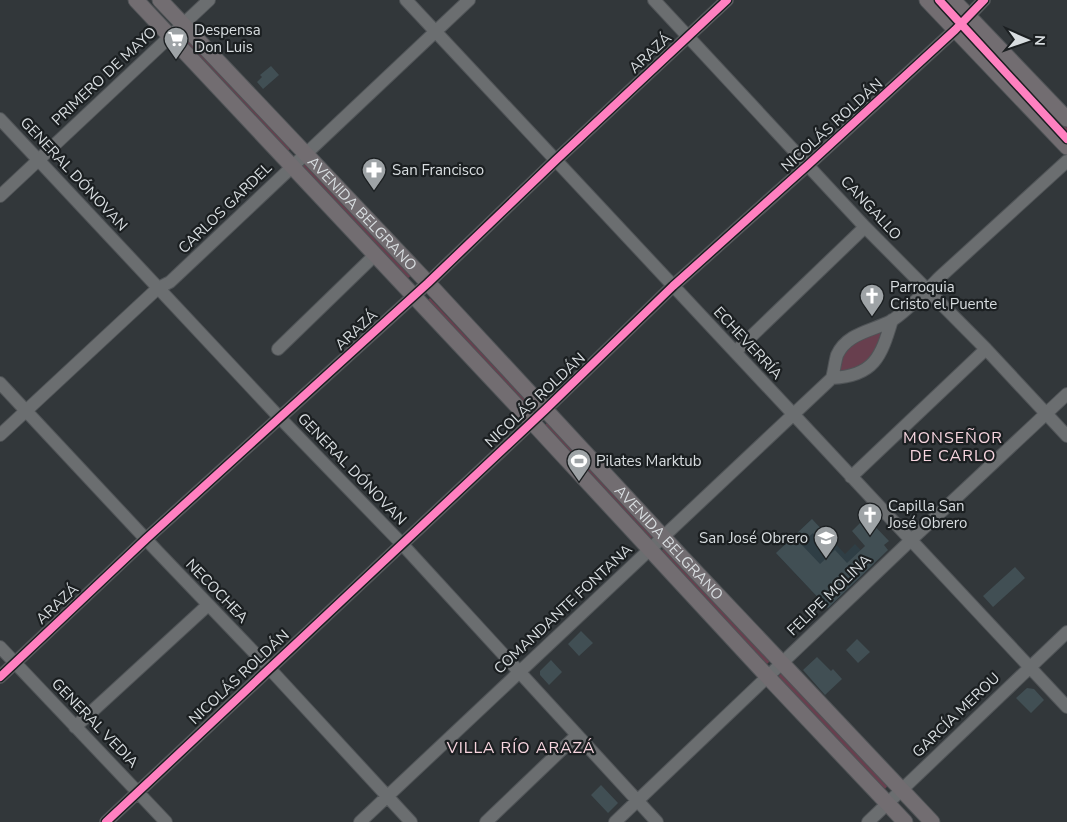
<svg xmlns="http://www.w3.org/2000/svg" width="1067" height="822" font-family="'Nunito Sans',sans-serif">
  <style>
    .built { fill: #2f3e45 }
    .green { fill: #683f4e }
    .building { fill: #414f54 }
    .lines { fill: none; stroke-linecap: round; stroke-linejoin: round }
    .minor-casing { stroke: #505457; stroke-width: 14 }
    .major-casing { stroke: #505457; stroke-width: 17 }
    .minor { stroke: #6b6e70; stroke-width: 12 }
    .major { stroke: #726d71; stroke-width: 15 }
    .cycleway-casing { stroke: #1b1f21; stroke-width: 11 }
    .cycleway { stroke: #ff80c0; stroke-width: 8 }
    .labels { text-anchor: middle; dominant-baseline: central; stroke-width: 4.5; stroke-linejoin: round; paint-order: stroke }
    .poi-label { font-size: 15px; fill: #d8dde0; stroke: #1b1f21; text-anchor: start }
    .street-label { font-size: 15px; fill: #d8dde0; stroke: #1b1f21 }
    .neighbourhood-label { font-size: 16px; letter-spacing: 1px; fill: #f7d5df; stroke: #1b1f21 }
  </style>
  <rect width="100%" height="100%" fill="#32373a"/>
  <path class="built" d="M812 519 845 554 855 544 874 564 828 608 776 553Z"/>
  <path class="green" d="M972 25 1067 128V141L965 31Z
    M185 35 291 148 286 153 180 40Z
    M306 162 412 275 407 279 301 166Z
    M430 298 530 404 524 409 425 303Z
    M880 332C884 354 861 370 841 373 838 348 858 335 880 332Z
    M548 422 655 535 650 539 544 426Z
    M666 546 772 659 766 665 660 552Z
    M783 672 890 783 885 789 776 678Z"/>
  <path class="building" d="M271 66 279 75 263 89 257 82 262 77 260 75Z
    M866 517 889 541 884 545 888 550 828 608 776 553 812 519 824 532 817 538 813 533 801 544 820 564 835 550 847 563 865 546 852 531Z
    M1015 567 1025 578 993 607 983 596Z
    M581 631 593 643 579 656 568 644Z
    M857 639 870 652 858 663 846 650Z
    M817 657 831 671 833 669 842 679 825 695 803 670Z
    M551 660 562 672 549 685 540 675V671Z
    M1027 688 1034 689 1044 700 1031 713 1016 698Z
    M601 785 618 803 608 813 591 795Z"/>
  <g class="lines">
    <defs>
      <path id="minor" d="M406 0 1067 707
        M654 0 865 227 986 349 1067 436
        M0 119 280 418 402 544 657 822
        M0 196 209 0
        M278 349 375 255
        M735 352 865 227
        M832 378C874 376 881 357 892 320
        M0 383 157 551 269 668 411 822
        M0 435 158 288 170 282 469 0
        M851 477 986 349
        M0 647 166 822
        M0 677 146 539 428 283 556 160 727 0
        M75 727 208 605
        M106 822 546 409 673 286 808 165 955 30 984 0
        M360 822 832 378C834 371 835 362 837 355 847 333 872 331 891 321 905 313 928 289 940 277L1067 161
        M486 822 576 736
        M615 822 911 540 1067 394
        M868 822 1067 632"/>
      <g id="major">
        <path d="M136 0 532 422 767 676 905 822"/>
        <path id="s1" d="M160 0 428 283 679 554 932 822"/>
        <path d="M927 0 1067 147"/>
        <path d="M953 0 1067 119"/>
      </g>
    </defs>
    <use href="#minor" class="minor-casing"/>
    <use href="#major" class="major-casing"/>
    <use href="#minor" class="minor"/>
    <use href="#major" class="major"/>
    <defs>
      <path id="cycleway" d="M939 0 1067 139
        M0 677 146 539 428 283 556 160 727 0
        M106 822 546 409 673 286 808 165 955 30 984 0"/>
    </defs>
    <use href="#cycleway" class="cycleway-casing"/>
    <use href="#cycleway" class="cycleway"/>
  </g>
  <defs>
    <symbol id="supermarket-pin" viewBox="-11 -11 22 30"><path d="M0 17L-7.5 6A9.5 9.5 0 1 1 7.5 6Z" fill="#9ea3a6" stroke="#1b1f21"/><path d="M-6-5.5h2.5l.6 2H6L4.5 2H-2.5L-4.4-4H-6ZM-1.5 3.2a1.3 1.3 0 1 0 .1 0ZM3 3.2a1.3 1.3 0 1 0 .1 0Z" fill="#fff"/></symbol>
    <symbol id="pharmacy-pin" viewBox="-11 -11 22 30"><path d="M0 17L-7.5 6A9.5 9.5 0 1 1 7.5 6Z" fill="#9ea3a6" stroke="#1b1f21"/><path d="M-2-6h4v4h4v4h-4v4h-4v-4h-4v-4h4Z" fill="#fff"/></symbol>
    <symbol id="church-pin" viewBox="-11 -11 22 30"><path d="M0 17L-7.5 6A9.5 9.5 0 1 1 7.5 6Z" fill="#9ea3a6" stroke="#1b1f21"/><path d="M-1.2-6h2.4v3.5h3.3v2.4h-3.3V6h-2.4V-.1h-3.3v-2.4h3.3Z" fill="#fff"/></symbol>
    <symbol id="stadium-pin" viewBox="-11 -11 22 30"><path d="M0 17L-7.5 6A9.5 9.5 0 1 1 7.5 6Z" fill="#9ea3a6" stroke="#1b1f21"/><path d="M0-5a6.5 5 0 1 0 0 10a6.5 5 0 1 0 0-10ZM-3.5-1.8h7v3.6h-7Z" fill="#fff"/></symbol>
    <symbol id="school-pin" viewBox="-11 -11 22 30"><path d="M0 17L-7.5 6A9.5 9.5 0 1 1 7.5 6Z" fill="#9ea3a6" stroke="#1b1f21"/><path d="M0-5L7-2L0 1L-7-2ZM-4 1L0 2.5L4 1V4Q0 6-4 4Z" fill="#fff"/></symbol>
  </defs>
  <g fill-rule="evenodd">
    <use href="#supermarket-pin" x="162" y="25" width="28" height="38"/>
    <use href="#pharmacy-pin" x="360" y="156" width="28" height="38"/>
    <use href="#church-pin" x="858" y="282" width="28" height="38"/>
    <use href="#stadium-pin" x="565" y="447" width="28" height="38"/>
    <use href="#church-pin" x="856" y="501" width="28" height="38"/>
    <use href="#school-pin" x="812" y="524" width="28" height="38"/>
  </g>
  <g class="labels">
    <g class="poi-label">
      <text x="194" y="30">Despensa<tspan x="194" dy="17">Don Luis</tspan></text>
      <text x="392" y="170">San Francisco</text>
      <text x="890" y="287">Parroquia<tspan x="890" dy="17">Cristo el Puente</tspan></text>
      <text x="596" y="461">Pilates Marktub</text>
      <text x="888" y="506">Capilla San<tspan x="888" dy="17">José Obrero</tspan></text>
      <text x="808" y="538" text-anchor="end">San José Obrero</text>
    </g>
    <g class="street-label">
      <text transform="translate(650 53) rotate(-43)">ARAZÁ</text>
      <text transform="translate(104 76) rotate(-43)">PRIMERO DE MAYO</text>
      <text transform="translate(832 125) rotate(-42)">NICOLÁS ROLDÁN</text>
      <text transform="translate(74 174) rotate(47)">GENERAL DÓNOVAN</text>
      <text transform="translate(225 208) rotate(-44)">CARLOS GARDEL</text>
      <text transform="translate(871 208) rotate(47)">CANGALLO</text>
      <text stroke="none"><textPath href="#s1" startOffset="294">AVENIDA BELGRANO</textPath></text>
      <text transform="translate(356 330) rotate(-43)">ARAZÁ</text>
      <text transform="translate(748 343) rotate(47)">ECHEVERRÍA</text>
      <text transform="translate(535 400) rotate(-43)">NICOLÁS ROLDÁN</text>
      <text transform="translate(352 469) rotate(46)">GENERAL DÓNOVAN</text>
      <text stroke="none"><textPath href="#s1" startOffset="744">AVENIDA BELGRANO</textPath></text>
      <text transform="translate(217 591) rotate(46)">NECOCHEA</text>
      <text transform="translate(829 595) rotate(-44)">FELIPE MOLINA</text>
      <text transform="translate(57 604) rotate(-43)">ARAZÁ</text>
      <text transform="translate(563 609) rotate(-43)">COMANDANTE FONTANA</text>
      <text transform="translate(239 677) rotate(-43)">NICOLÁS ROLDÁN</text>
      <text transform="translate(956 715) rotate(-44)">GARCÍA MEROU</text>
      <text transform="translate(95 723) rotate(46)">GENERAL VEDIA</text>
    </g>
    <g class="neighbourhood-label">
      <text x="953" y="438">MONSEÑOR<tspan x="953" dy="18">DE CARLO</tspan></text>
      <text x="521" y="748">VILLA RÍO ARAZÁ</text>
    </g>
  </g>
  <g transform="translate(1027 40) rotate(92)" stroke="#1b1f21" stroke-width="4" paint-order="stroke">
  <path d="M0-4L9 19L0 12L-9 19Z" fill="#d8dde0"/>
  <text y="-8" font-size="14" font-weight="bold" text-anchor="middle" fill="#d8dde0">N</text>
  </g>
</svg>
